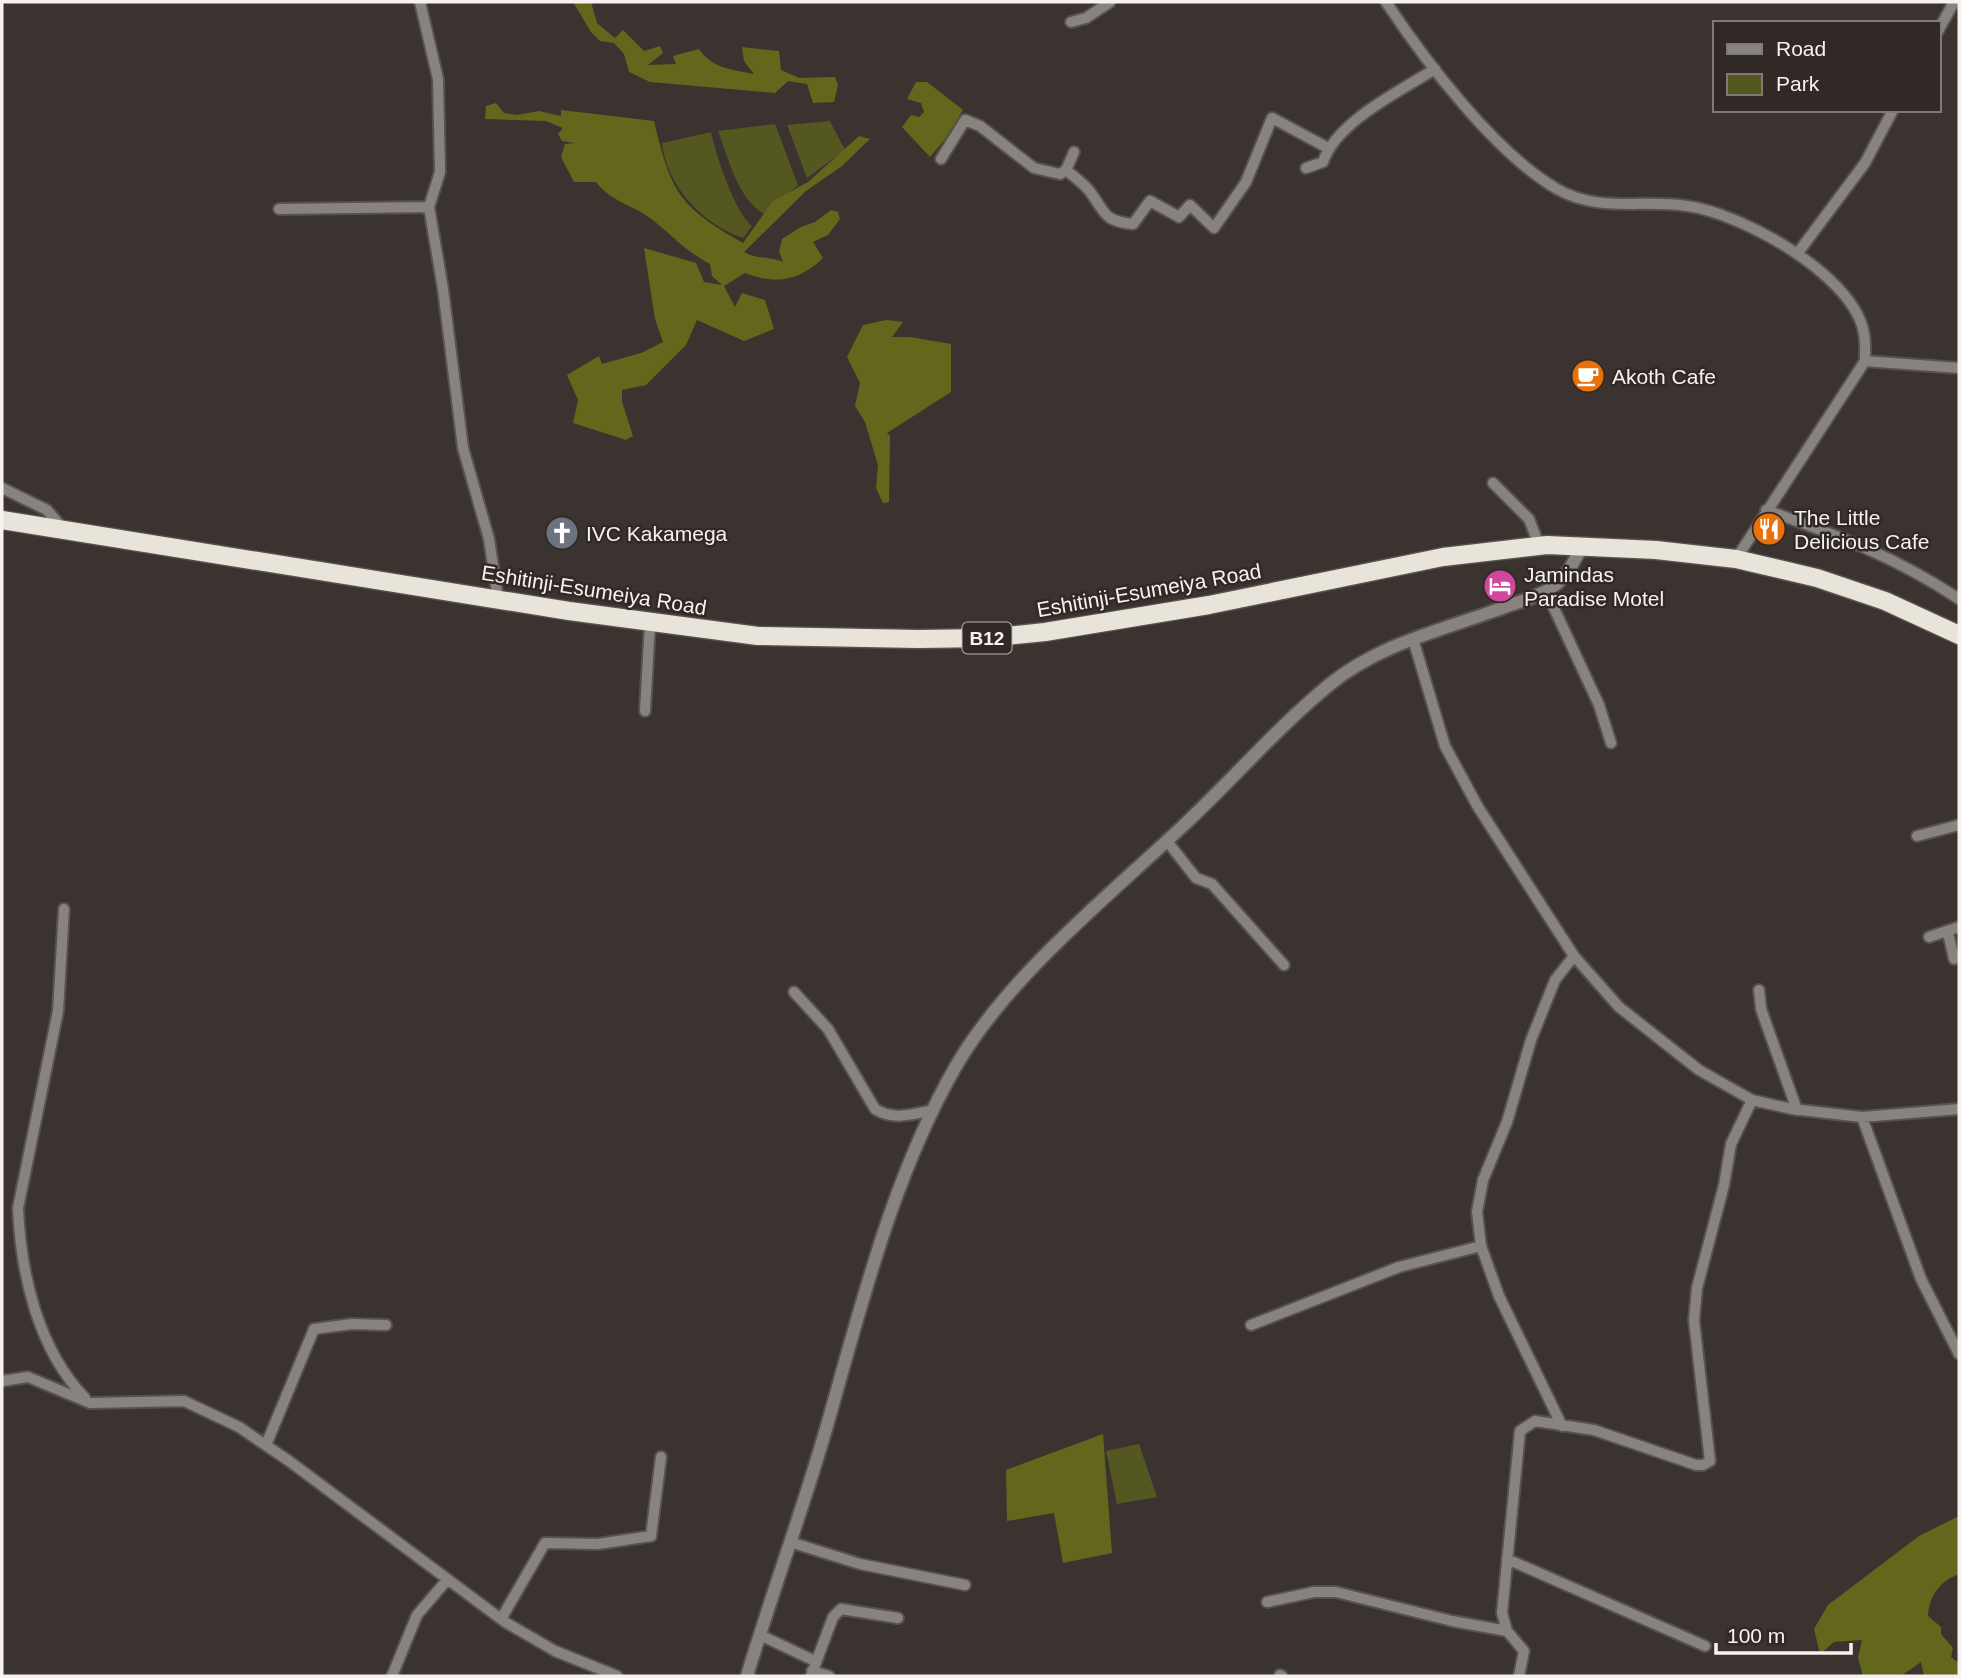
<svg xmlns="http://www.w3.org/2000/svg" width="1961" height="1678" font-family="Helvetica,sans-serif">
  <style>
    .green { fill: #545720 }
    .forest { fill: #63671c }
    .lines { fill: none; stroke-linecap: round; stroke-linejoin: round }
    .minor-casing { stroke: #59514e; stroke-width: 14 }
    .tertiary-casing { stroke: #59514e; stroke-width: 16 }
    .trunk-casing { stroke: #59514e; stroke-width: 21 }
    .minor { stroke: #878480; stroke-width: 10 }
    .tertiary { stroke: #878480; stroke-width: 12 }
    .trunk { stroke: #e8e4da; stroke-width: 18 }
    .labels { text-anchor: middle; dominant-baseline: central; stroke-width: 5; stroke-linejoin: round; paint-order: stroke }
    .shield { fill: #312925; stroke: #bcb5b2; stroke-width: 2 }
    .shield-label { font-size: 19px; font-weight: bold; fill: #f7f1ef }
    .poi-label { font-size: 21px; fill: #f7f1ef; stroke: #312925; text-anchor: start }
    .street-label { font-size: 21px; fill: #f7f1ef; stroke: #312925 }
  </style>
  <rect width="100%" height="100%" fill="#3b332f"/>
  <path class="green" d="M830 121 845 150 807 178 787 125Z
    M775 124 798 185 764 214C737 198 729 159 718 131Z
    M711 132C716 155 734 211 752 226L743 238C703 225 666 185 662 143Z
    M1139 1444 1157 1497 1117 1504 1106 1451Z"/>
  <path class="forest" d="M573 2H591L597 23 615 38 623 30 644 51 660 46 663 53 648 65 676 64 673 56 699 49C711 68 733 70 754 74L744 61 742 47 779 51 781 70 799 78 835 77 838 85 834 102 813 103 807 84 788 81 775 93 650 82 629 72 624 54 614 43 600 41 591 32Z
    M916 82H927L963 110 945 139 930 157 902 127 911 115 919 117 924 112 921 103 907 99Z
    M496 103 504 113 517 115 539 111 561 116V110L654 121C671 192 678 206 743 243L773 201 808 182 859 136 870 139 842 166 806 191 744 252C758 260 769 256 783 262L779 251 782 239 801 227 815 222 831 210 838 212 840 219 828 235 813 242 823 258C799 281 776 285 745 273L724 286 735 307 742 293 765 300 774 329 744 341 697 320 686 345 646 385 622 390V402L633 436 626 440 573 423 578 400 567 375 599 356 602 364 641 353 663 342 655 319 644 248 696 263 704 282 722 285 712 276 710 264C683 249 676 239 654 221 635 205 612 203 596 182H574L561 157 565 144 575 143 562 141 558 134 563 128 546 121 485 119 486 106Z
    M886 320 903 322 892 337H910L951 344V392L887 433 890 436 889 502 883 503 876 488 878 465 865 422 855 406 860 383 847 357 863 325Z
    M1103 1434 1112 1553 1063 1563 1054 1513 1007 1521 1006 1470Z
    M1959 1516V1574C1940 1581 1929 1596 1928 1616L1941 1627V1634L1953 1648 1951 1657 1959 1663V1676H1924L1921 1662 1901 1676H1863L1858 1658 1862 1640 1834 1642 1820 1654 1814 1629 1828 1605 1919 1536Z"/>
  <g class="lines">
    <defs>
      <path id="minor" d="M420 2 438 79 440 172 429 207 443 289 463 448 489 539 498 599
        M1386 2C1426 62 1495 153 1557 189 1599 213 1643 199 1687 206 1741 213 1849 273 1863 329 1866 340 1865 351 1865 361L1736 559
        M1071 22 1086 18 1110 2
        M1938 31 1954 2
        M941 159 965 120 980 126 1034 168 1060 174 1066 170 1074 152
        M1306 168 1323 162C1336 122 1400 91 1435 69
        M1066 170C1074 177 1085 184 1091 193 1106 214 1104 221 1133 224L1150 201 1179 217 1190 205 1214 228 1246 182 1272 118 1328 148
        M279 209 429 207
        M1797 254 1865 163 1893 110
        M1865 361 1959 368
        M1493 483 1529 519 1539 545
        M2 488 47 510 64 530
        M1766 510C1839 536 1894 556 1959 599
        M1546 591 1599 705 1611 743
        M1413 639 1445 746 1478 807 1574 956 1619 1007 1699 1070 1752 1100 1792 1109 1862 1117 1959 1109
        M645 711 650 623
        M1917 836 1959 825
        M1167 841 1196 878 1212 884 1284 965
        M64 909 58 1011 18 1208C21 1275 38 1349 85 1398
        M1948 933 1954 959
        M1929 937 1959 927
        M1759 990 1761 1009 1797 1110
        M794 992 828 1029 875 1109C894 1121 913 1114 934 1110
        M1862 1117 1921 1279 1959 1354
        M1251 1325 1399 1267 1481 1246
        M2 1381 28 1377 90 1403 184 1401 239 1427 289 1461 505 1622 555 1651 617 1676
        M1562 1426 1499 1296 1481 1246 1477 1212 1483 1180 1507 1122 1531 1040 1555 980 1574 956
        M266 1445 314 1329 352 1324 386 1325
        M790 1542 860 1564 965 1585
        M1507 1559 1705 1646
        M1267 1602 1314 1592H1336L1452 1621 1507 1631
        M501 1619 545 1543 598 1544 651 1536 661 1457
        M760 1635 815 1661
        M812 1671 829 1676
        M1280 1675 1282 1676
        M392 1676 417 1615 447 1580
        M811 1676 833 1617 841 1609 898 1618
        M1519 1676 1524 1651 1507 1631 1502 1613 1520 1431 1535 1421 1594 1430 1696 1465H1703L1710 1461 1694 1320 1697 1288 1724 1185 1731 1144 1752 1100"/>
      <path id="tertiary" d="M747 1676C772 1593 802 1512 826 1429 861 1307 892 1177 956 1066 1009 975 1109 896 1185 824 1234 778 1278 727 1329 685 1378 644 1446 629 1505 607 1518 602 1534 598 1546 591 1565 581 1573 564 1582 546"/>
      <path id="trunk" d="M2 520 569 611 758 636 918 639 987 638 1045 632 1209 605 1443 557 1547 545 1656 550 1736 559 1817 578 1885 601 1959 635"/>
    </defs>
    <use href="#minor" class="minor-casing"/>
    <use href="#tertiary" class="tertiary-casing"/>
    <use href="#trunk" class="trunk-casing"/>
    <use href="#minor" class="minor"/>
    <use href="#tertiary" class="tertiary"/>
    <use href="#trunk" class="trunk"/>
  </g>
  <defs>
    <symbol id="cafe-disc" viewBox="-11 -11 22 22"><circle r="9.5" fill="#e8710a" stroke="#312925"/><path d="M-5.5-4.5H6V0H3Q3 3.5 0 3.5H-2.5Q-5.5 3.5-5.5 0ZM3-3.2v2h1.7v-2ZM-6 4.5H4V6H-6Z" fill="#fff"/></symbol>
    <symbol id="restaurant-disc" viewBox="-11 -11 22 22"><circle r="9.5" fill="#e8710a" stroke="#312925"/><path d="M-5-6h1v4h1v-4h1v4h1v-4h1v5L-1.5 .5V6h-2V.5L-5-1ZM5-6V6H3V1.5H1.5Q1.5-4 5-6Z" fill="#fff"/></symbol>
    <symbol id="church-disc" viewBox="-11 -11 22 22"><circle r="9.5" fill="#6b7280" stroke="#312925"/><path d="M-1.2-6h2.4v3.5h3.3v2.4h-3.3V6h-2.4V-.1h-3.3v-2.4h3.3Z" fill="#fff"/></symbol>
    <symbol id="hotel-disc" viewBox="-11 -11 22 22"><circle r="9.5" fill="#d1479c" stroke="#312925"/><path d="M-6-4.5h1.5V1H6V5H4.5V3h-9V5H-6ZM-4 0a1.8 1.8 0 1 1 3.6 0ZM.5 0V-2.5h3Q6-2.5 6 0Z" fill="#fff"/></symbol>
  </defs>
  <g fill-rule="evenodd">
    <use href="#cafe-disc" x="1569" y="357" width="38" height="38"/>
    <use href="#restaurant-disc" x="1750" y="510" width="38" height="38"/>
    <use href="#church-disc" x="543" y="514" width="38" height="38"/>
    <use href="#hotel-disc" x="1481" y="567" width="38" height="38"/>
  </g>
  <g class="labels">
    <rect class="shield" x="962.5" y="622.5" width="49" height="31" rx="5"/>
    <g class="shield-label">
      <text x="987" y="638">B12</text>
    </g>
    <g class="poi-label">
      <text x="1612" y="376">Akoth Cafe</text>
      <text x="1794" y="517">The Little<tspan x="1794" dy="24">Delicious Cafe</tspan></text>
      <text x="586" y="533">IVC Kakamega</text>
      <text x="1524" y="574">Jamindas<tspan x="1524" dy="24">Paradise Motel</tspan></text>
    </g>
    <g class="street-label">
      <text transform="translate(594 590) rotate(9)">Eshitinji-Esumeiya Road</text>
      <text transform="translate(1149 590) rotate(-10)">Eshitinji-Esumeiya Road</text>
    </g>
  </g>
  <rect width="1961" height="1678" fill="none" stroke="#f7f1ef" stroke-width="7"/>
  <rect x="1713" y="21" width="228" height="91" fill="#312925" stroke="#807976" stroke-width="2"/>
  <rect x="1727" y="44" width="35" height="10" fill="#878480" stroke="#807976" stroke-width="2"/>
  <text x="1776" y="56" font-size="21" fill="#f7f1ef">Road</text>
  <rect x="1727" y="74" width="35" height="21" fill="#545720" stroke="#807976" stroke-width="2"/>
  <text x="1776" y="91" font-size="21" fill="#f7f1ef">Park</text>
  <path d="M1716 1643v10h135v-10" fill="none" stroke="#f7f1ef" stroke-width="3.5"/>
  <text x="1727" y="1643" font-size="21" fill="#f7f1ef" stroke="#312925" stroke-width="5" paint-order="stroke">100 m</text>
</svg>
